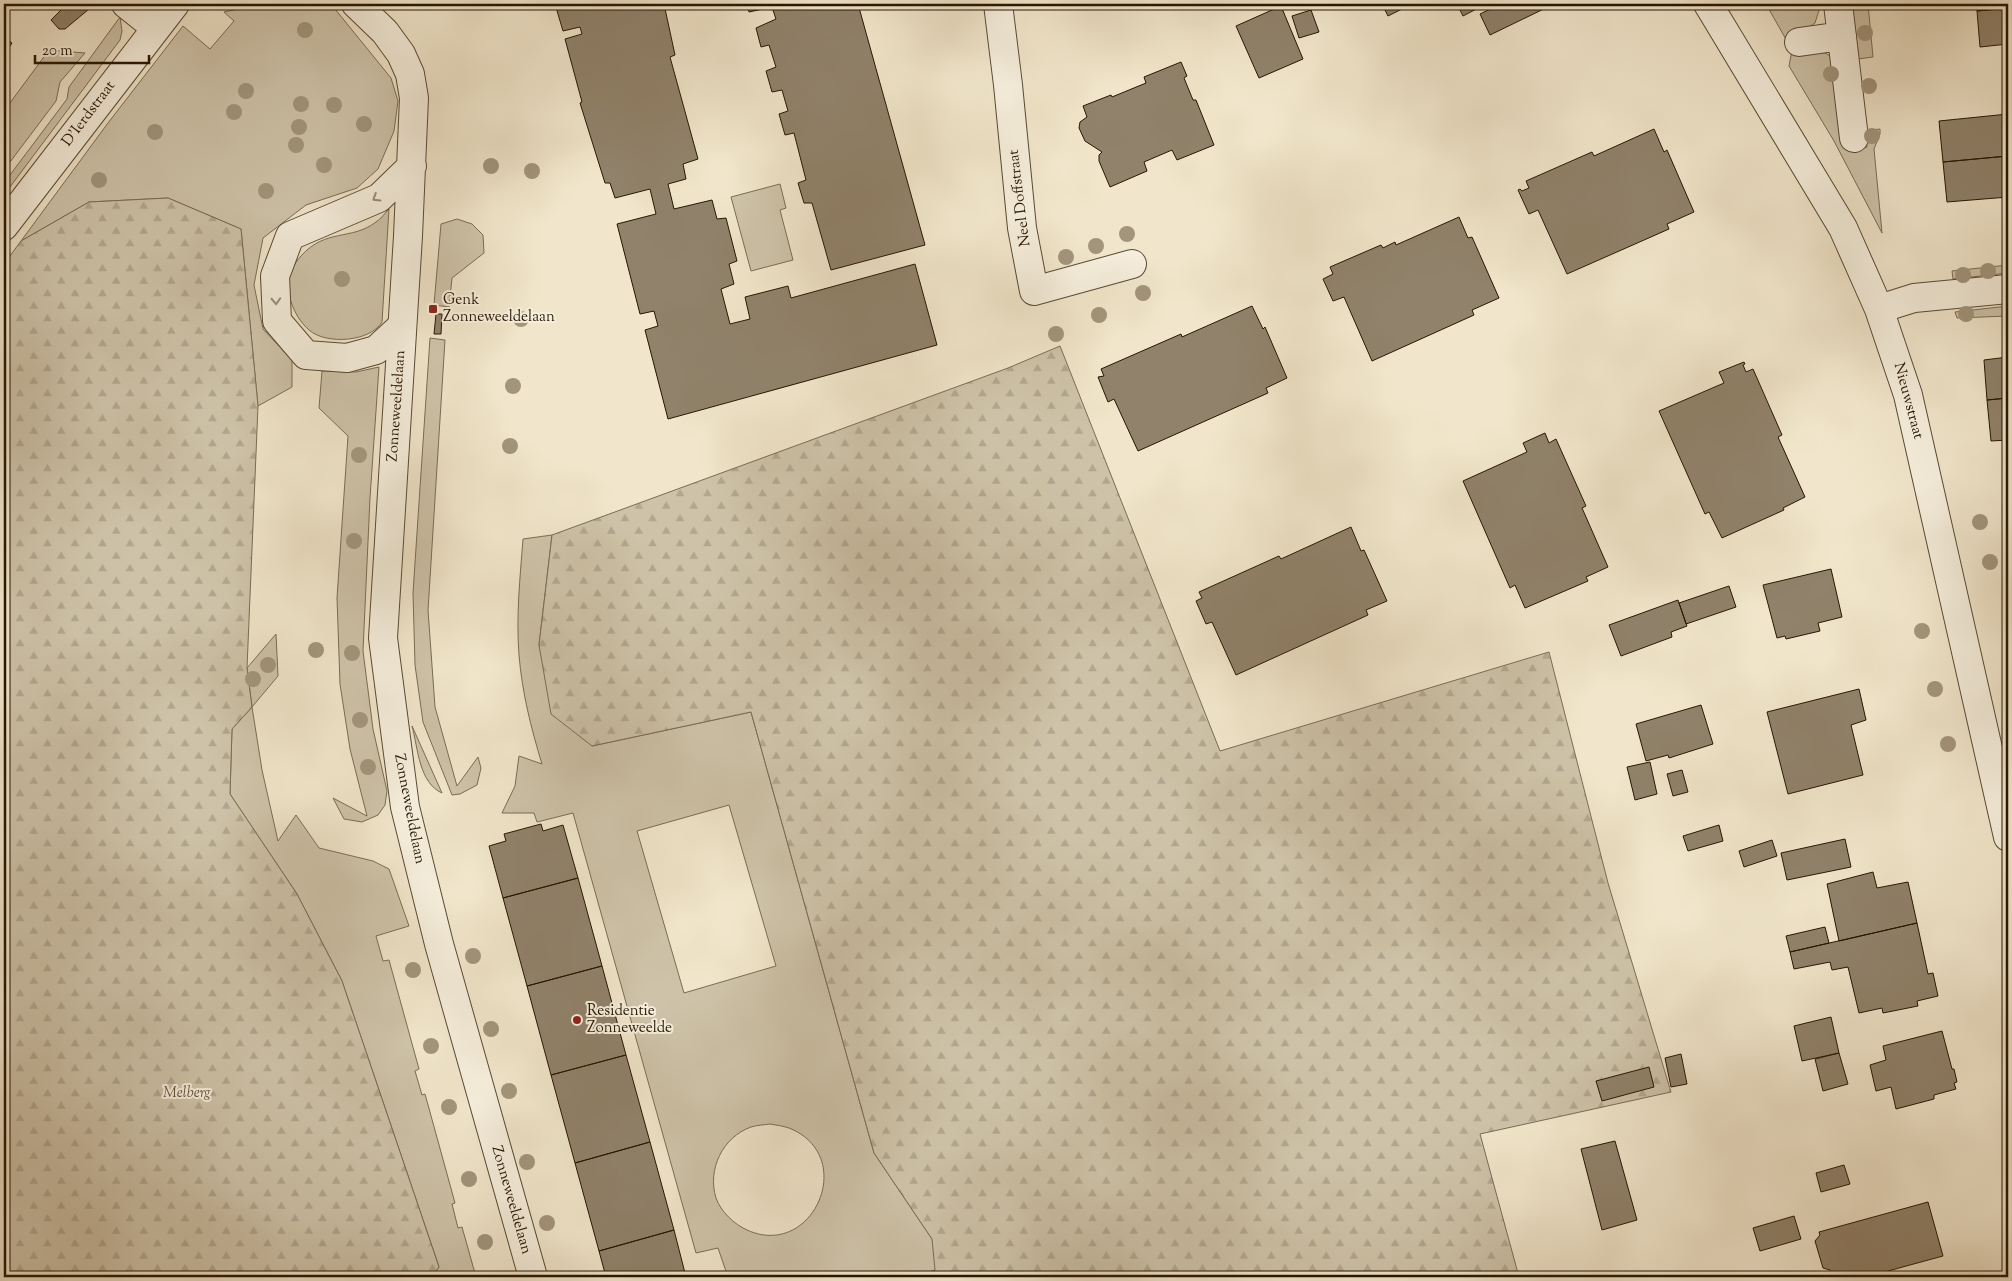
<svg xmlns="http://www.w3.org/2000/svg" width="2012" height="1281" font-family="'Sorts Mill Goudy',serif">
  <style>
    .green { fill: #cec3a9; stroke: #7a6c56; fill-rule: evenodd }
    .forest { fill: url(#forest-firs); stroke: #7a6c56 }
    .building { fill: #90826b; stroke: #261602 }
    .lines { fill: none; stroke-linecap: round; stroke-linejoin: round }
    .minor-casing { stroke: #594a34; stroke-width: 30 }
    .minor { stroke: #f6efdd; stroke-width: 28 }
    .tree { fill: #a2957c }
    .oneway { stroke: #988d7a }
    .poi-dot { fill: #8f2418; stroke: #f6efdd; stroke-width: 2 }
    .labels { text-anchor: middle; dominant-baseline: central; stroke-width: 4; stroke-linejoin: round; paint-order: stroke }
    .street-label { font-size: 15px; fill: #261602; stroke: #f6efdd }
    .poi-label { font-size: 15px; fill: #261602; stroke: #f6efdd; text-anchor: start }
    .park-label { font-size: 15px; font-style: italic; fill: #61533c; stroke: #f6efdd }
  </style>
  <defs>
    <pattern id="forest-firs" width="22" height="20" patternUnits="userSpaceOnUse" patternTransform="scale(1.25)"><rect width="22" height="20" fill="#cec3a9"/><path d="M5 1l3.5 6h-7zM16 11l3.5 6h-7z" fill="#b1a790"/></pattern>
  </defs>
  <rect width="100%" height="100%" fill="#f1e6cb"/>
  <filter id="stains"><feTurbulence type="fractalNoise" baseFrequency=".004" numOctaves="4"/><feColorMatrix values="0 0 0 0 .2 0 0 0 0 .09 0 0 0 0 .02 0 0 0 .5 -.17"/></filter>
  <radialGradient id="worn" r=".72"><stop offset=".6" stop-color="#630" stop-opacity="0"/><stop offset="1" stop-color="#630" stop-opacity=".3"/></radialGradient>
  <path class="green" d="M263 4H328L335 9 391 78 398 101 394 131 378 169 357 188 306 205 263 238 254 285 263 329 292 360V387L258 406 241 229 168 198 89 202 21 241 108 123 183 26 210 49 234 21 224 12Z
    M1766 4H1821L1815 23 1805 30 1817 48 1830 56 1838 67 1847 150 1867 147 1865 131 1880 129V134L1874 149 1882 233 1834 141 1789 66 1792 50Z
    M1852 4H1868L1873 57 1858 59Z
    M120 17 122 31 120 40 4 195V183L67 99 69 87Z
    M49 50 85 53 60 82 56 101 4 170V111Z
    M780 184 786 208 780 210 793 260 751 271 731 197Z
    M389 209 382 322C370 342 326 345 309 330 300 322 295 313 291 302 290 297 287 291 287 287 287 276 294 264 301 256 326 228 351 241 376 222 381 219 385 213 389 209Z
    M457 219 472 224 483 235 484 253 452 278 449 307 434 305 441 224Z
    M2008 265V273L1953 279 1952 271Z
    M2008 306V316L1957 318 1955 312Z
    M430 338 445 340 428 610 435 707 457 786 478 757 481 768 477 785 460 794 452 795 423 722 415 665 413 593Z
    M379 367 370 498 363 651 373 729 387 791 385 805 378 815 362 822 344 819 333 798 367 816 350 749 340 684 337 598 348 436 319 408 322 371 356 372Z
    M552 535 539 645 592 746 751 712 874 1153 932 1239 938 1256 935 1270 918 1277H728L718 1248 696 1253 573 813 537 822 534 813H502L515 786 519 756 542 764C531 728 522 692 519 655 516 616 520 578 523 539ZM729 805 776 966 684 993 637 831ZM770 1124C776 1125 783 1126 789 1128 859 1156 813 1260 747 1230 734 1224 721 1212 716 1198 707 1169 723 1137 751 1127 757 1125 764 1125 770 1124Z
    M276 634 278 676 252 707 262 770 278 841 296 815 319 848 373 861 389 869 409 926 376 936 383 961 389 960 419 1069 415 1071 422 1095 425 1094 455 1203 452 1204 458 1228 462 1227 476 1277H431L439 1267 342 981 297 894 230 794 232 729 252 707 247 668Z
    M412 726 442 793C419 783 418 748 412 726Z"/>
  <path class="forest" d="M168 198 241 229 258 406 247 668 252 707 232 729 230 794 297 894 342 981 439 1267 431 1277H4V264L21 241 89 202Z
    M1060 346 1220 751 1549 652 1608 883 1671 1092 1480 1134 1519 1277H918L935 1270 932 1239 874 1153 751 712 592 746 551 714 539 645 552 535 1008 368Z"/>
  <path class="building" d="M67 4H84L89 9 65 29H59L51 20Z
    M555 4H664L675 55 670 57 698 159 683 164 686 179 668 184 674 209 712 200 717 219 726 218 737 261 729 264 734 284 721 289 730 324 750 319 745 297 788 286 791 298 915 264 937 345 668 419 645 330 658 326 654 311 640 314 617 224 656 214 650 189 615 198 610 183H605L580 103 582 102 565 39 582 34 580 27 563 31Z
    M747 4H858L925 245 831 270 812 203H804L798 183 806 180 794 133 785 135 779 114 788 111 782 90 772 92 766 71 776 67 769 45 761 47 756 28 776 19 772 7 749 12Z
    M1382 4H1412L1388 16Z
    M1457 4H1486L1463 16Z
    M1501 4H1554L1490 35 1480 14Z
    M1976 4H2008V8L1977 11Z
    M1281 6 1303 59 1259 78 1236 26Z
    M2008 8V44L1980 47 1977 11Z
    M1311 10 1319 32 1299 38 1292 16Z
    M4 37 12 43 4 55Z
    M1181 62 1187 76 1184 78 1193 100H1196L1214 145 1177 160 1172 150 1144 162 1147 171 1110 187 1099 161V155L1102 152 1085 141 1079 128 1080 122 1087 117 1083 106 1111 95 1112 97 1146 83 1144 77Z
    M2008 114V156L1943 162 1939 121Z
    M1654 129 1664 152 1667 150 1694 212 1667 224 1669 229 1567 274 1538 210 1529 214 1518 190 1520 189 1522 191 1529 188 1526 181 1592 152 1594 156Z
    M2008 156V197L1947 202 1943 162Z
    M1459 217 1468 238 1472 237 1499 298 1472 310 1474 315 1372 361 1344 297 1333 301 1323 279 1333 274 1330 267 1381 245 1383 248 1395 242 1396 245Z
    M1252 306 1263 329 1265 327 1287 378 1266 388 1268 393 1138 451 1114 399 1108 402 1098 377 1104 376 1101 369 1181 334 1182 337Z
    M436 314H442L441 334H434Z
    M2008 357V398L1987 400 1984 360Z
    M1744 362 1745 364 1743 365 1746 372 1753 369 1782 435 1778 437 1805 497 1783 508 1784 510 1722 538 1709 512 1705 514 1659 411 1724 383 1719 372Z
    M2008 398V440L1991 441 1987 400Z
    M1545 433 1549 443 1556 439 1586 506 1582 508 1608 567 1586 577 1588 581 1525 608 1515 585 1510 588 1463 481 1527 452 1523 443Z
    M1351 527 1361 551 1364 550 1387 601 1366 610 1368 615 1236 675 1212 622 1206 624 1196 601 1202 598 1199 592 1279 556 1281 559Z
    M1831 569 1842 617 1818 623 1820 631 1786 639 1785 636 1777 638 1763 585Z
    M1729 586 1736 607 1686 624 1679 603Z
    M1678 600 1687 626 1671 632 1672 637 1621 656 1609 625Z
    M1859 689 1866 720 1851 725 1863 775 1788 794 1767 712Z
    M1701 705 1713 744 1669 758 1668 755 1646 761 1636 724Z
    M1650 762 1657 794 1635 800 1627 767Z
    M1682 770 1688 792 1673 796 1667 774Z
    M541 824 543 831 563 825 578 878 503 898 489 846 506 841 504 834Z
    M1719 825 1723 841 1688 851 1683 836Z
    M1845 839 1851 867 1787 880 1781 853Z
    M1772 840 1777 856 1744 867 1739 851Z
    M1873 872 1877 888 1908 882 1917 923 1839 941 1827 884Z
    M578 878 602 966 527 986 503 898Z
    M1917 923 1928 974 1933 973 1938 996 1917 1001 1918 1006 1883 1013 1882 1008 1859 1013 1848 967 1832 970 1830 962 1794 969 1790 952Z
    M1825 927 1829 943 1790 952 1786 936Z
    M602 966 626 1055 551 1075 527 986Z
    M1831 1017 1839 1053 1802 1061 1794 1026Z
    M1942 1031 1952 1069H1954L1957 1082 1954 1083 1956 1089 1934 1095V1099L1896 1109 1891 1087 1876 1091 1870 1065 1886 1060 1883 1046Z
    M1839 1053 1848 1084 1823 1091 1815 1059Z
    M1681 1054 1687 1084 1671 1087 1665 1058Z
    M626 1055 650 1142 575 1163 551 1075Z
    M1649 1067 1654 1087 1602 1101 1596 1081Z
    M1615 1141 1637 1220 1602 1230 1581 1149Z
    M650 1142 674 1230 599 1251 575 1163Z
    M1844 1165 1850 1184 1821 1192 1816 1173Z
    M1928 1202 1943 1256 1866 1277H1832L1830 1270 1823 1268 1815 1241 1820 1235 1819 1232Z
    M1794 1216 1801 1239 1760 1251 1753 1228Z
    M674 1230 686 1277H606L599 1251Z"/>
  <g class="lines">
    <defs>
      <path id="minor" d="M126 4 156 28
        M356 4 385 32 401 54 410 74 414 98 408 236 383 638 405 807 439 944 533 1277
        M998 4 1008 85 1022 228 1034 291 1132 264
        M1708 4 1843 228 1879 309 1908 395 2008 837
        M1838 4 1854 138
        M1799 42 1842 36
        M4 226 175 4
        M1879 309 1914 298 2008 289
        M402 326 376 350 347 358 306 355 277 321 275 276 290 236 379 198 412 166"/>
    </defs>
    <use href="#minor" class="minor-casing"/>
    <use href="#minor" class="minor"/>
  </g>
  <g class="tree">
    <circle cx="305" cy="30" r="8"/>
    <circle cx="1865" cy="33" r="8"/>
    <circle cx="1831" cy="74" r="8"/>
    <circle cx="1869" cy="86" r="8"/>
    <circle cx="246" cy="91" r="8"/>
    <circle cx="301" cy="104" r="8"/>
    <circle cx="334" cy="105" r="8"/>
    <circle cx="234" cy="112" r="8"/>
    <circle cx="364" cy="124" r="8"/>
    <circle cx="299" cy="127" r="8"/>
    <circle cx="155" cy="132" r="8"/>
    <circle cx="1872" cy="136" r="8"/>
    <circle cx="296" cy="145" r="8"/>
    <circle cx="324" cy="165" r="8"/>
    <circle cx="491" cy="166" r="8"/>
    <circle cx="532" cy="171" r="8"/>
    <circle cx="99" cy="180" r="8"/>
    <circle cx="266" cy="191" r="8"/>
    <circle cx="1127" cy="234" r="8"/>
    <circle cx="1096" cy="246" r="8"/>
    <circle cx="1066" cy="257" r="8"/>
    <circle cx="1988" cy="271" r="8"/>
    <circle cx="1963" cy="275" r="8"/>
    <circle cx="342" cy="279" r="8"/>
    <circle cx="1143" cy="293" r="8"/>
    <circle cx="1966" cy="314" r="8"/>
    <circle cx="1099" cy="315" r="8"/>
    <circle cx="521" cy="319" r="8"/>
    <circle cx="1056" cy="334" r="8"/>
    <circle cx="513" cy="386" r="8"/>
    <circle cx="510" cy="446" r="8"/>
    <circle cx="359" cy="455" r="8"/>
    <circle cx="1980" cy="522" r="8"/>
    <circle cx="354" cy="541" r="8"/>
    <circle cx="1990" cy="562" r="8"/>
    <circle cx="1922" cy="631" r="8"/>
    <circle cx="316" cy="650" r="8"/>
    <circle cx="352" cy="653" r="8"/>
    <circle cx="268" cy="665" r="8"/>
    <circle cx="253" cy="679" r="8"/>
    <circle cx="1935" cy="689" r="8"/>
    <circle cx="360" cy="720" r="8"/>
    <circle cx="1948" cy="744" r="8"/>
    <circle cx="368" cy="767" r="8"/>
    <circle cx="473" cy="956" r="8"/>
    <circle cx="413" cy="970" r="8"/>
    <circle cx="491" cy="1029" r="8"/>
    <circle cx="431" cy="1046" r="8"/>
    <circle cx="509" cy="1091" r="8"/>
    <circle cx="449" cy="1107" r="8"/>
    <circle cx="527" cy="1162" r="8"/>
    <circle cx="469" cy="1179" r="8"/>
    <circle cx="547" cy="1223" r="8"/>
    <circle cx="485" cy="1242" r="8"/>
  </g>
  <defs><path id="oneway-chevron" d="M-2-3.5L2.5 0L-2 3.5" fill="none" stroke-width="1.6" stroke-linecap="round" stroke-linejoin="round" transform="scale(1.25)"/></defs>
  <g class="oneway">
    <use href="#oneway-chevron" transform="translate(376 198) rotate(148)"/>
    <use href="#oneway-chevron" transform="translate(276 301) rotate(87)"/>
  </g>
  <g class="poi-dot">
    <rect x="428" y="304" width="10" height="10" rx="2.5"/>
    <circle cx="577" cy="1020" r="5"/>
  </g>
  <g class="labels">
    <g class="street-label">
      <text transform="translate(89 114) rotate(-53)">D'Ierdstraat</text>
      <text transform="translate(1020 198) rotate(-97)">Neel Doffstraat</text>
      <text transform="translate(1908 401) rotate(75)">Nieuwstraat</text>
      <text transform="translate(397 406) rotate(-86)">Zonneweeldelaan</text>
      <text transform="translate(409 809) rotate(79)">Zonneweeldelaan</text>
      <text transform="translate(511 1200) rotate(74)">Zonneweeldelaan</text>
    </g>
    <g class="poi-label">
      <text x="443" y="300">Genk<tspan x="443" dy="17">Zonneweeldelaan</tspan></text>
      <text x="587" y="1011">Residentie<tspan x="587" dy="17">Zonneweelde</tspan></text>
    </g>
    <g class="park-label">
      <text x="187" y="1093">Melberg</text>
    </g>
  </g>
  <rect width="2012" height="1281" fill="none" stroke="#f1e6cb" stroke-width="20"/>
  <rect x="5" y="5" width="2002" height="1271" fill="none" stroke="#261602" stroke-width="2.5"/>
  <rect x="10" y="10" width="1992" height="1261" fill="none" stroke="#261602"/>
  <path d="M35 55v8h114v-8" fill="none" stroke="#261602" stroke-width="2.5"/>
  <text x="42" y="55" font-size="15" fill="#261602" stroke="#f6efdd" stroke-width="4" paint-order="stroke">20 m</text>
  <rect width="100%" height="100%" filter="url(#stains)"/>
  <rect width="100%" height="100%" fill="url(#worn)"/>
</svg>
